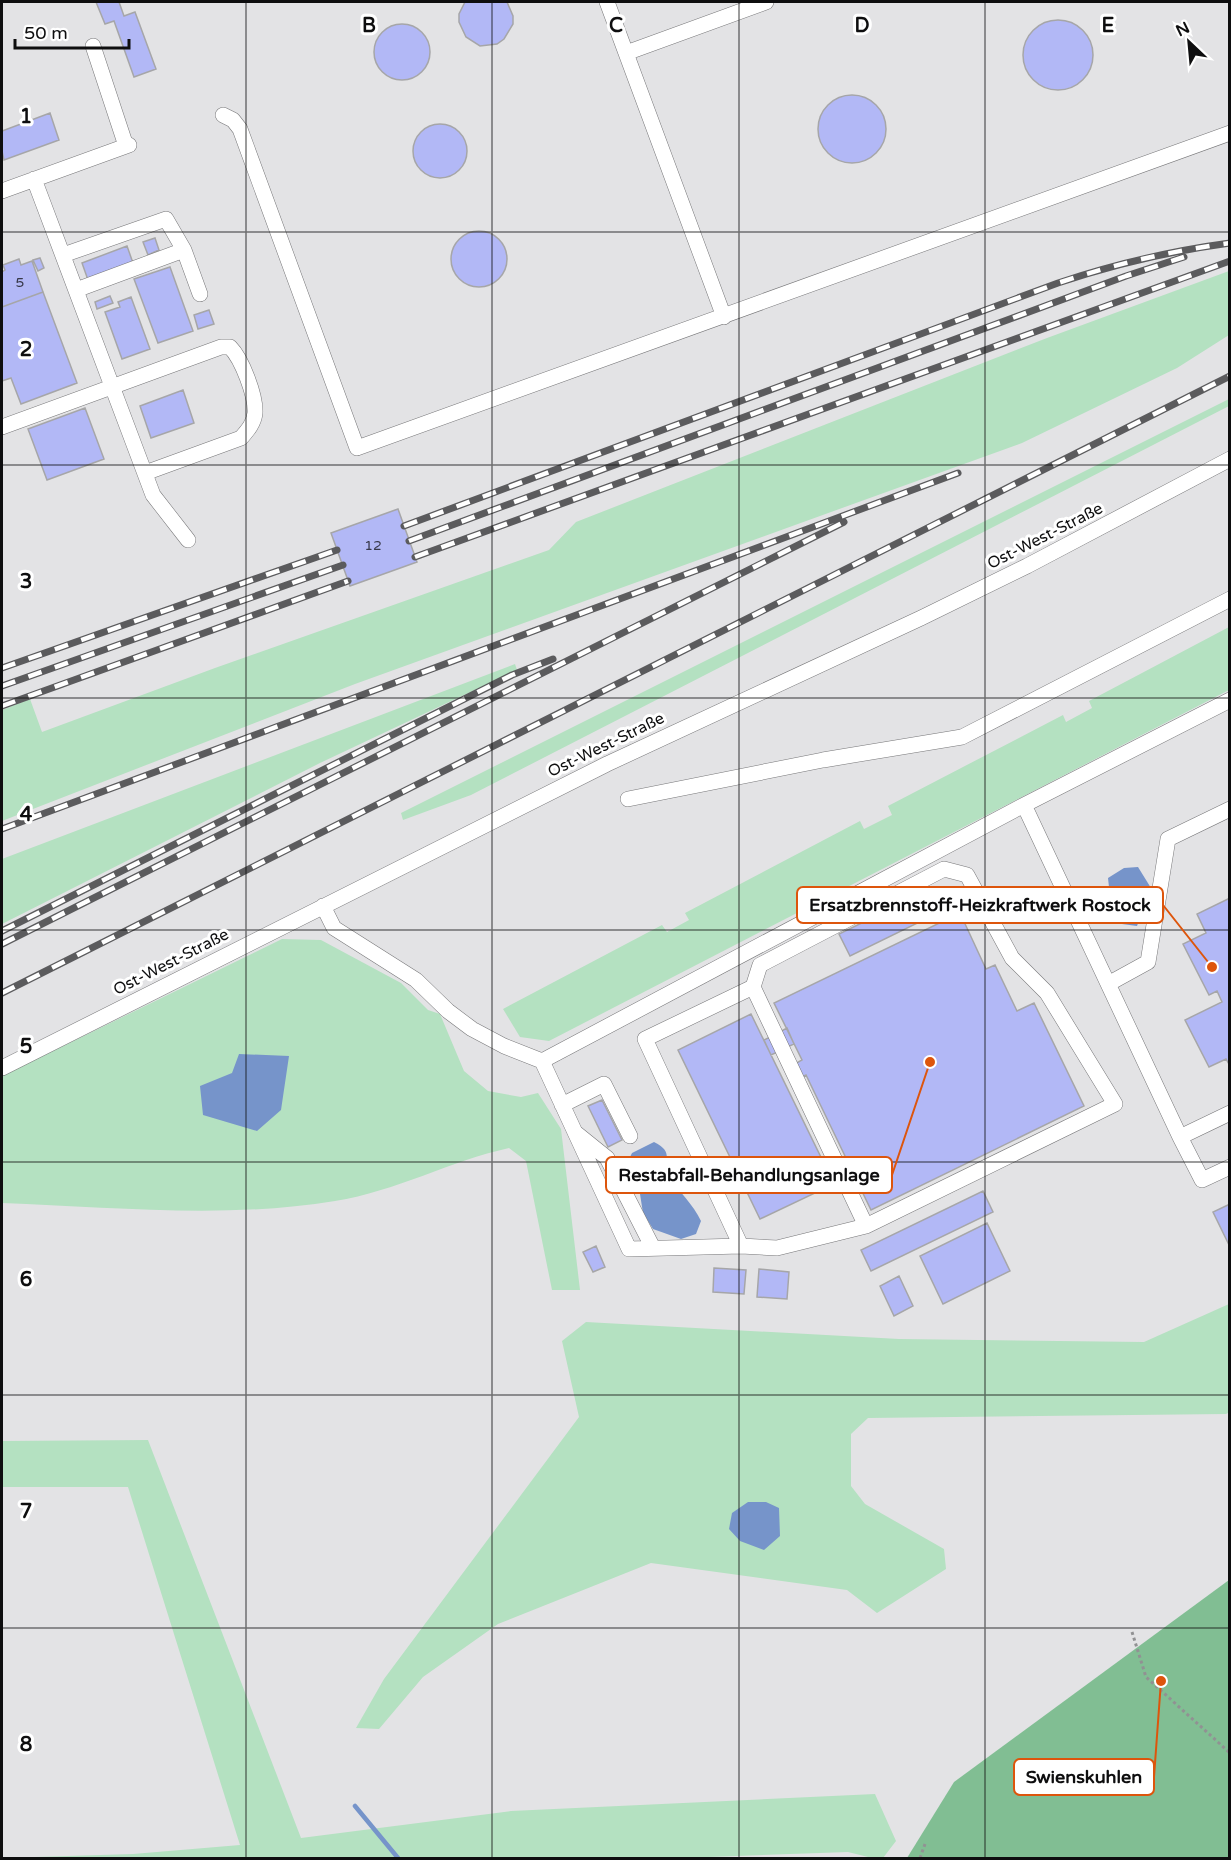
<svg xmlns="http://www.w3.org/2000/svg" width="1231" height="1860" font-family="'Varela Round',sans-serif">
  <style>
    .green { fill: #b4e1c1 }
    .forest { fill: #81be93 }
    .water { fill: #7694ca }
    .lines { fill: none; stroke-linecap: round; stroke-linejoin: round }
    .stream { stroke: #7694ca; stroke-width: 4.5 }
    .building { fill: #b2b8f6; stroke: #a6a6a8; stroke-width: 1.5 }
    .minor-casing { stroke: #777779; stroke-width: 16 }
    .path { stroke: #919193; stroke-width: 3; stroke-dasharray: 3 3; stroke-linecap: butt }
    .minor { stroke: #fff; stroke-width: 15 }
    .rail-casing { stroke: #5b5b5d; stroke-width: 7 }
    .rail { stroke: #fff; stroke-width: 4.5; stroke-dasharray: 14; stroke-linecap: butt }
    .grid { fill: none; stroke: #0e0e0f; stroke-width: 1.5; stroke-opacity: 0.55 }
    .labels { text-anchor: middle; dominant-baseline: central; stroke-width: 6; stroke-linejoin: round; paint-order: stroke }
    .number-label { font-size: 14px; fill: #373849 }
    .street-label { font-size: 16px; fill: #0e0e0f; stroke: #fff }
    .grid-label { font-size: 20px; text-anchor: middle; font-weight: bold; fill: #0e0e0f; stroke: #fff; stroke-width: 6; stroke-linejoin: round; paint-order: stroke }
    .leader { fill: none; stroke: #dd550c; stroke-width: 2 }
    .callout-dot { fill: #dd550c; stroke: #fff; stroke-width: 2 }
    .callout { fill: #fff; stroke: #dd550c; stroke-width: 2 }
    .callout-label { font-size: 18px; text-anchor: middle; font-weight: bold; fill: #0e0e0f }
  </style>
  <rect width="100%" height="100%" fill="#e3e3e5"/>
  <path class="green" d="M1229 271V335L1177 368 1022 443 355 684 2 821V710L30 699 42 732 215 668 549 550 576 522 1047 338Z
    M1229 399V406L471 795 403 820 401 813Z
    M1229 627V690L549 1041 520 1037 503 1009 662 925 667 932 689 920 685 913 860 821 864 829 892 815 888 806 1063 715 1066 722 1092 708 1089 701Z
    M515 664 517 670 320 763 2 924V859Z
    M282 939 321 940 401 983 428 1010 440 1014 464 1071 488 1091 521 1097 538 1093 561 1129 580 1290H552L526 1161 509 1148C450 1161 397 1191 335 1201 228 1219 110 1207 2 1203V1076Z
    M1229 1304 1230 1412 1226 1414 868 1418 851 1434V1486L865 1504 944 1549 946 1569 877 1613 847 1590 651 1563 498 1624 423 1677 379 1729 356 1728 384 1679 579 1417 562 1341 586 1322 899 1339 1144 1342Z
    M148 1440 301 1838 511 1811 875 1794 896 1841 883 1858H872L848 1852 681 1858H2L133 1854 240 1845 128 1487H2V1441Z"/>
  <path class="forest" d="M1229 1580V1858H907L954 1782Z"/>
  <path class="water" d="M1138 867 1151 888 1137 926 1122 924 1110 896 1108 878 1124 868Z
    M239 1054 289 1056 281 1110 257 1131 203 1115 200 1086 232 1073Z
    M654 1142C677 1153 660 1163 670 1178 680 1193 693 1204 701 1221L696 1234 681 1239 653 1229 643 1213 640 1194 631 1181 626 1165 632 1153Z
    M748 1502H766L779 1508 780 1536 764 1550 740 1541 729 1529 732 1513Z"/>
  <g class="lines">
    <path class="stream" d="M355 1806 398 1858"/>
  </g>
  <path class="building" d="M96 2H119L124 16 135 12 156 69 134 77 114 21 105 24Z
    M465 2H507L513 16V24L504 39 497 44 480 46 466 37 459 22V14Z
    M1023 55a35 35 0 1 1 70 0a35 35 0 1 1-70 0Z
    M374 52a28 28 0 1 1 56 0a28 28 0 1 1-56 0Z
    M818 129a34 34 0 1 1 68 0a34 34 0 1 1-68 0Z
    M50 113 59 140 4 160 2 151V131Z
    M413 151a27 27 0 1 1 54 0a27 27 0 1 1-54 0Z
    M451 259a28 28 0 1 1 56 0a28 28 0 1 1-56 0Z
    M155 238 159 250 148 255 143 242Z
    M127 246 133 263 88 280 82 263Z
    M40 258 44 268 38 271 33 260Z
    M19 259 21 265 32 261 43 292 2 307V272L5 270 3 265Z
    M170 267 193 331 158 343 134 279Z
    M43 292 77 383 21 404 11 378 2 381V307Z
    M110 296 113 303 97 309 95 302Z
    M131 297 150 349 122 359 105 312 120 307 118 302Z
    M209 310 214 324 198 329 194 315Z
    M183 390 194 423 151 438 140 406Z
    M85 408 104 459 47 480 28 429Z
    M398 509 417 562 350 586 331 533Z
    M927 891 938 913 850 956 839 934Z
    M1230 898V1066L1226 1059 1209 1067 1185 1020 1222 1002 1217 991 1209 995 1183 944 1206 933 1197 914Z
    M960 913 986 969 995 965 1017 1011 1034 1003 1084 1106 871 1210 806 1075 800 1078 793 1065 802 1060 774 1003Z
    M751 1014 834 1184 760 1219 678 1050Z
    M787 1028 794 1044 771 1055 764 1040Z
    M602 1100 622 1140 608 1147 588 1106Z
    M983 1191 993 1212 871 1271 861 1250Z
    M1230 1204V1247L1213 1212Z
    M987 1223 1010 1271 943 1304 920 1256Z
    M596 1246 605 1267 593 1272 583 1252Z
    M714 1268 746 1270 744 1294 713 1292Z
    M759 1269 789 1272 787 1299 757 1297Z
    M899 1276 913 1306 894 1316 880 1286Z"/>
  <g class="lines">
    <defs>
      <path id="minor" d="M607 2 724 317
        M93 46 126 146
        M626 53 766 2
        M223 115 233 120 240 129 357 448 1230 133
        M34 179 153 495 188 540
        M2 191 129 145
        M63 255 166 219 184 250
        M76 290 184 250 200 294
        M2 427 221 347H230C242 359 256 396 255 413 254 423 248 430 241 438L145 473
        M628 799 823 760 962 737 1230 599
        M1024 805 1180 1137 1230 1113
        M323 906 334 928 416 980 448 1011 472 1029 504 1046 542 1061 1024 805 1230 700
        M1108 984 1148 962 1168 839 1230 809
        M753 987 866 1226
        M542 1061 629 1249 741 1246 777 1248 866 1226 1115 1104 1047 993 1012 958 967 875 944 869 760 965 753 987 645 1039 741 1246
        M2 1068 607 764 921 618 1027 566 1230 459
        M562 1105 604 1084 630 1136
        M576 1133 607 1158 653 1248
        M1180 1137 1202 1180 1230 1167"/>
    </defs>
    <use href="#minor" class="minor-casing"/>
    <path class="path" d="M1132 1632 1146 1677 1230 1753
      M920 1858 925 1844"/>
    <use href="#minor" class="minor"/>
    <defs>
      <path id="rail" d="M404 526 1058 283C1115 264 1170 251 1230 243
        M409 541 1126 276 1184 257
        M415 557 1230 261
        M2 668 337 550
        M2 686 343 565
        M2 706 348 581
        M2 829 958 473
        M2 931 512 675 553 659
        M2 944 844 522
        M2 993 1230 376"/>
    </defs>
    <use href="#rail" class="rail-casing"/>
    <use href="#rail" class="rail"/>
  </g>
  <path class="grid" d="M246 2V1858M492 2V1858M739 2V1858M985 2V1858M2 232H1230M2 465H1230M2 698H1230M2 930H1230M2 1162H1230M2 1395H1230M2 1628H1230"/>
  <g class="labels">
    <g class="number-label">
      <text x="20" y="282">5</text>
      <text x="373" y="545">12</text>
    </g>
    <g class="street-label">
      <text transform="translate(1045 536) rotate(-27)">Ost-West-Straße</text>
      <text transform="translate(606 745) rotate(-26)">Ost-West-Straße</text>
      <text transform="translate(171 962) rotate(-27)">Ost-West-Straße</text>
    </g>
  </g>
  <g class="grid-label">
    <text x="369" y="32">B</text>
    <text x="616" y="32">C</text>
    <text x="862" y="32">D</text>
    <text x="1108" y="32">E</text>
    <text x="26" y="123">1</text>
    <text x="26" y="356">2</text>
    <text x="26" y="588">3</text>
    <text x="26" y="821">4</text>
    <text x="26" y="1053">5</text>
    <text x="26" y="1286">6</text>
    <text x="26" y="1518">7</text>
    <text x="26" y="1751">8</text>
  </g>
  <path class="leader" d="M1212 967L1163 905M930 1062L892 1175M1161 1681L1154 1777"/>
  <g class="callout-dot">
    <circle cx="1212" cy="967" r="6"/>
    <circle cx="930" cy="1062" r="6"/>
    <circle cx="1161" cy="1681" r="6"/>
  </g>
  <g class="callout">
    <rect x="797" y="887" width="366" height="36" rx="6"/>
    <rect x="606" y="1157" width="286" height="36" rx="6"/>
    <rect x="1014" y="1759" width="140" height="36" rx="6"/>
  </g>
  <g class="callout-label">
    <text x="980" y="911">Ersatzbrennstoff-Heizkraftwerk Rostock</text>
    <text x="749" y="1181">Restabfall-Behandlungsanlage</text>
    <text x="1084" y="1783">Swienskuhlen</text>
  </g>
  <rect width="1231" height="1860" fill="none" stroke="#0e0e0f" stroke-width="6"/>
  <g transform="translate(1189 42) rotate(334)" stroke="#ffffff" stroke-width="4.5" paint-order="stroke">
  <path d="M0-4.5L10 22L0 15L-10 22Z" fill="#0e0e0f"/>
  <text y="-9" font-size="16" font-weight="bold" text-anchor="middle" fill="#0e0e0f">N</text>
  </g>
  <path d="M15 39v9h114v-9" fill="none" stroke="#0e0e0f" stroke-width="3"/>
  <text x="24" y="39" font-size="18" fill="#0e0e0f" stroke="#ffffff" stroke-width="4.5" paint-order="stroke">50 m</text>
</svg>
